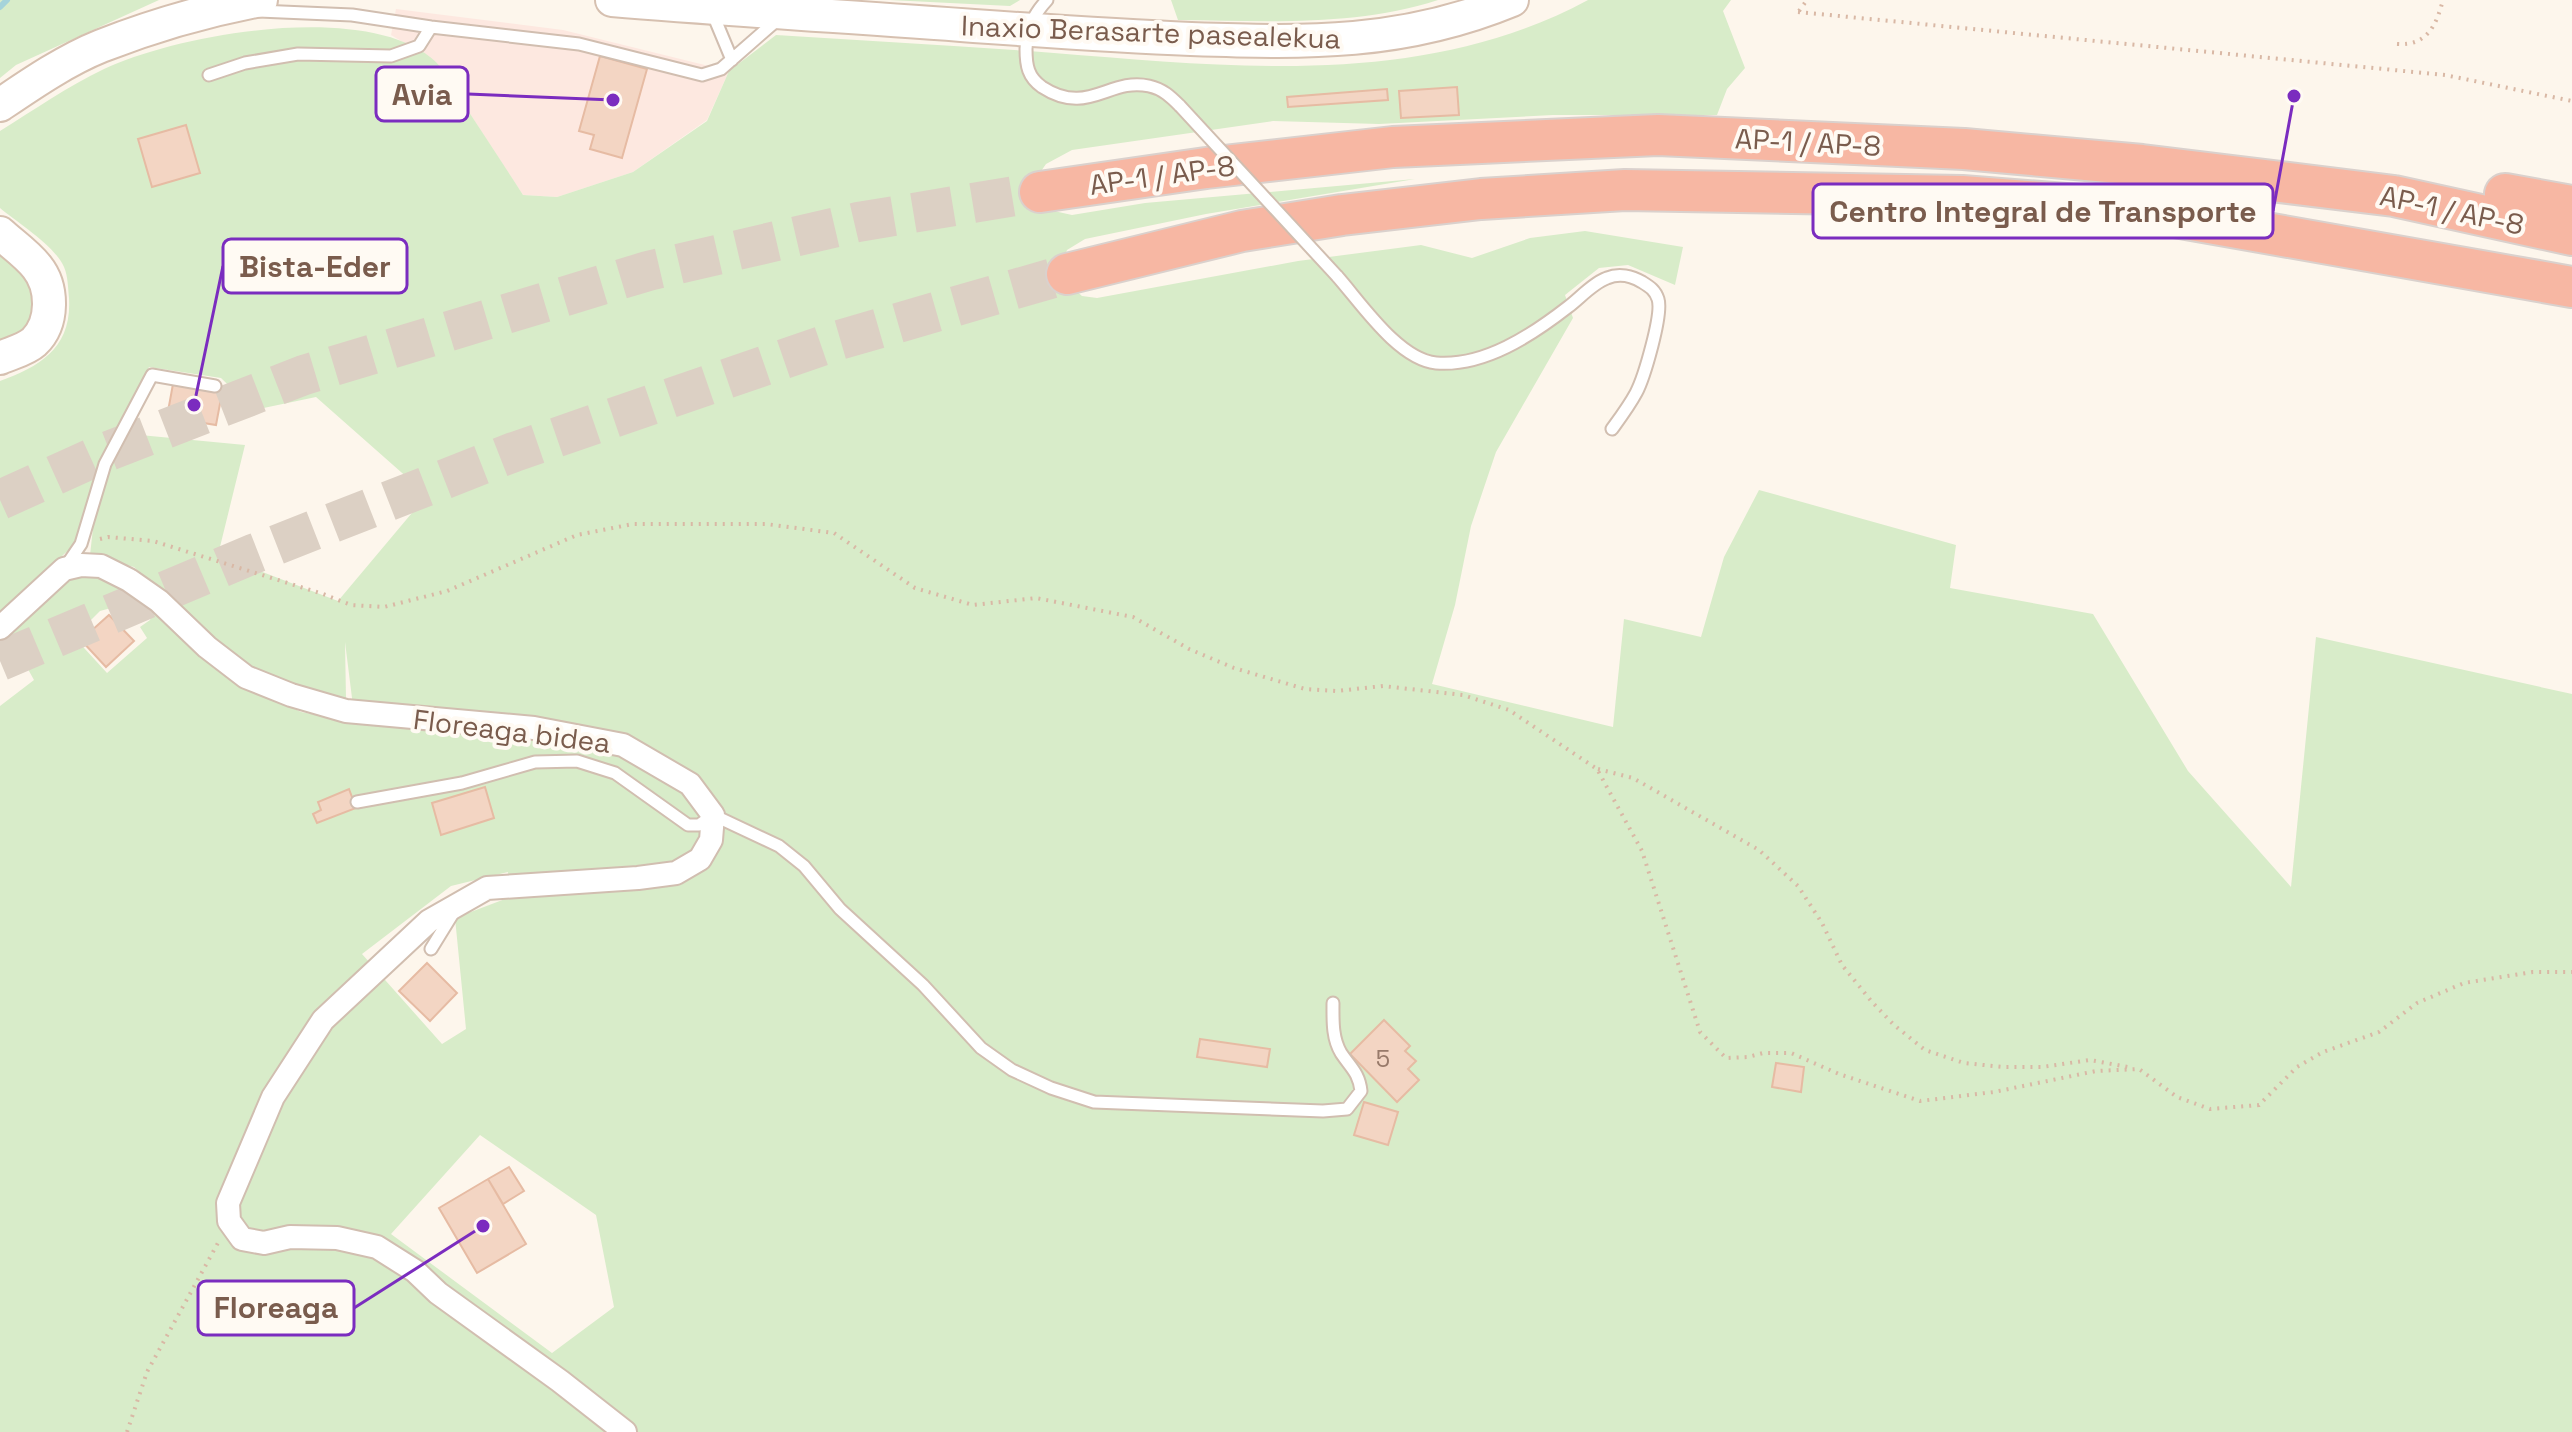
<svg xmlns="http://www.w3.org/2000/svg" width="2572" height="1432" font-family="'Space Grotesk',sans-serif">
  <style>
    .commercial { fill: #fde8e0 }
    .green { fill: #d8ecc9; fill-rule: evenodd }
    .lines { fill: none; stroke-linecap: round; stroke-linejoin: round }
    .stream { stroke: #a5d3da; stroke-width: 6 }
    .building { fill: #f3d5c3; stroke: #e6bba3; stroke-width: 2 }
    .motorway-tunnel { stroke: #dcd0c4; stroke-width: 40; stroke-dasharray: 40 20; stroke-linecap: butt }
    .service-casing { stroke: #d1beb0; stroke-width: 15 }
    .minor-casing { stroke: #d1beb0; stroke-width: 26 }
    .secondary-casing { stroke: #d6c0b0; stroke-width: 36 }
    .motorway-casing { stroke: #dad1cd; stroke-width: 44 }
    .path { stroke: #d9b8a5; stroke-width: 4; stroke-dasharray: 2 6; stroke-linecap: butt }
    .service { stroke: #fff; stroke-width: 11 }
    .minor { stroke: #fff; stroke-width: 22 }
    .secondary { stroke: #fff; stroke-width: 32 }
    .motorway { stroke: #f7b7a3; stroke-width: 40 }
    .service-bridge-casing { stroke: #d1beb0; stroke-width: 15; stroke-linecap: butt }
    .service-bridge { stroke: #fff; stroke-width: 11 }
    .labels { text-anchor: middle; dominant-baseline: central; stroke-width: 8; stroke-linejoin: round; paint-order: stroke }
    .number-label { font-size: 24px; fill: #987a6a }
    .street-label { font-size: 28px; fill: #7a5c4d; stroke: #fffaf3 }
    .leader { fill: none; stroke: #7b2cbf; stroke-width: 3 }
    .callout-dot { fill: #7b2cbf; stroke: #fffaf3; stroke-width: 3 }
    .callout { fill: #fffaf3; stroke: #7b2cbf; stroke-width: 3 }
    .callout-label { font-size: 30px; text-anchor: middle; font-weight: bold; fill: #7a5c4d }
  </style>
  <rect width="100%" height="100%" fill="#fdf6ec"/>
  <path class="commercial" d="M396 9 563 30 729 71 707 120 633 172 557 197 523 195 436 62 391 35Z"/>
  <path class="green" d="M0 0H159L16 65 0 78Z
    M890 0H1020L1010 6Z
    M1171 0H1438C1354 27 1266 21 1178 20Z
    M1588 0H1731L1723 11 1745 68 1727 89 1717 115H1553L1379 124 1273 121 1072 150 1046 164 1037 177 1041 198 1054 211 1072 215 1145 203 1415 179 1206 214 1085 239 1067 250 1062 263 1067 283 1082 296 1097 298 1298 261 1421 245 1472 258 1530 238 1585 231 1683 247 1675 285 1628 265 1599 268 1565 295 1573 318 1496 452 1471 526 1455 605 1432 684 1613 727 1624 619 1701 637 1724 557 1759 490 1956 545 1950 588 2093 614 2188 771 2291 887 2316 637 2572 694V1432H0V706L34 680 9 635 67 579 85 572 133 591 111 608 100 611 74 637 107 673 147 638 140 627 150 620 154 608 237 682 301 712 355 722 345 642 346 699 314 695 262 675 201 628 134 567 90 555 93 528 0 612V381C41 366 72 347 69 298 68 288 68 276 64 267 55 246 18 223 0 208V131C34 110 68 86 104 69 180 33 371 0 436 62 447 73 455 90 463 103 483 133 503 164 523 195L557 197 633 172 707 121 729 71 776 35C869 41 962 46 1054 53 1233 67 1423 89 1588 0ZM149 367 221 378 254 410 316 397 427 495 338 601 218 555 245 445 119 433ZM508 872 505 899 455 918 466 1029 442 1044 362 954 451 886ZM480 1135 596 1215 614 1307 552 1353 391 1234Z
    M0 252C35 282 56 321 0 342Z"/>
  <g class="lines">
    <path class="stream" d="M0 7 7 0"/>
  </g>
  <path class="building" d="M600 56 647 69 622 158 590 149 594 135 579 131Z
    M1457 87 1459 115 1401 118 1399 91Z
    M1387 89 1388 100 1288 107 1287 97Z
    M186 125 200 173 152 187 138 139Z
    M173 384 222 393 216 425 167 417Z
    M109 615 134 641 106 667 81 640Z
    M485 787 494 818 441 835 432 803Z
    M349 789 356 808 317 823 313 814 321 810 318 802Z
    M427 963 457 993 430 1021 399 991Z
    M1384 1020 1410 1046 1405 1051 1416 1061 1408 1069 1419 1080 1397 1102 1350 1054Z
    M1200 1039 1270 1049 1267 1067 1197 1057Z
    M1776 1063 1804 1067 1801 1092 1772 1087Z
    M1364 1102 1398 1112 1388 1145 1354 1135Z
    M509 1167 524 1191 503 1204 488 1179Z
    M488 1179 526 1244 477 1273 439 1208Z"/>
  <g class="lines">
    <path class="motorway-tunnel" d="M0 500 106 452 304 375 648 271 858 222 1040 192
      M0 661 253 554 514 452 839 340 1067 274"/>
    <defs>
      <path id="service" d="M1047 0C1033 15 1027 29 1026 49 1026 66 1028 77 1042 87 1088 117 1109 77 1149 86 1163 89 1171 97 1180 106
        M259 11 352 15 431 27 579 44 702 75 721 69 777 20
        M712 12 732 60
        M209 75 245 63 298 54 391 56 419 46 431 27
        M1337 276C1361 303 1398 359 1436 363 1484 367 1532 335 1568 307 1580 298 1593 283 1607 278 1619 273 1632 276 1642 282 1650 287 1655 290 1658 299 1663 314 1644 378 1636 393 1629 406 1620 418 1612 429
        M66 566 81 544 105 464 152 375 215 386
        M357 802 462 783 535 762 577 761 615 773 688 825H699L713 815 779 846 804 866 840 909 923 985 981 1048 1012 1070 1051 1088 1094 1102 1323 1111 1347 1109 1361 1091C1359 1073 1351 1068 1341 1053 1332 1038 1333 1020 1333 1003
        M431 949 455 910"/>
      <path id="minor" d="M0 628 64 569 81 565 101 566 129 580 159 601 207 647 246 677 291 695 346 711 534 728 623 745 690 784 713 815 711 840 700 859 676 873 638 878 487 888 429 921 323 1020 273 1097 228 1203 229 1221 242 1239 264 1243 290 1237 337 1238 377 1247 415 1271 438 1293 560 1381 625 1432"/>
      <path id="secondary" d="M612 0C733 10 853 17 974 26 1046 31 1119 36 1191 39 1307 43 1403 45 1512 0
        M0 105C31 84 66 60 101 46 152 26 207 10 261 0
        M0 233C12 244 27 254 37 267 53 287 54 323 34 342 25 350 11 353 0 358"/>
      <path id="motorway" d="M1040 192 1206 168 1393 147 1658 135 1964 149 2142 165 2394 196 2572 235
        M2505 194 2572 206
        M1067 274 1242 231 1342 215 1481 199 1625 190 1962 196 2130 209 2572 287"/>
    </defs>
    <use href="#service" class="service-casing"/>
    <use href="#minor" class="minor-casing"/>
    <use href="#secondary" class="secondary-casing"/>
    <use href="#motorway" class="motorway-casing"/>
    <path class="path" d="M1799 11 1807 0
      M1798 12 2445 75 2572 101
      M2397 44C2427 46 2436 26 2443 0
      M100 539 108 537 153 541 323 594 351 605 384 607 447 591 577 535 633 524H766L834 533 915 588 973 605 1036 598 1133 617 1189 649 1234 668 1305 689 1337 691 1383 686 1463 695 1509 710 1597 769 1642 851 1700 1032 1726 1058 1748 1057 1763 1053H1791L1839 1074 1920 1101 1994 1092 2096 1071 2139 1069 2177 1097 2210 1109 2259 1105 2297 1067 2323 1052 2379 1032 2417 1003 2464 983 2533 972H2572
      M1598 769 1633 778 1759 850 1798 886 1822 923 1842 965 1872 1002 1894 1025 1925 1050 1964 1063 2003 1067H2042L2090 1060 2128 1067
      M127 1432 147 1372 219 1241"/>
    <use href="#service" class="service"/>
    <use href="#minor" class="minor"/>
    <use href="#secondary" class="secondary"/>
    <use href="#motorway" class="motorway"/>
    <defs>
      <path id="service-bridge" d="M1180 106 1337 276"/>
    </defs>
    <use href="#service-bridge" class="service-bridge-casing"/>
    <use href="#service-bridge" class="service-bridge"/>
  </g>
  <g class="labels">
    <g class="number-label">
      <text x="1383" y="1058">5</text>
    </g>
    <g class="street-label">
      <text transform="translate(1151 32) rotate(2)">Inaxio Berasarte pasealekua</text>
      <text transform="translate(1808 142) rotate(3)">AP-1 / AP-8</text>
      <text transform="translate(1162 175) rotate(-8)">AP-1 / AP-8</text>
      <text transform="translate(2452 210) rotate(12)">AP-1 / AP-8</text>
      <text transform="translate(512 731) rotate(7)">Floreaga bidea</text>
    </g>
  </g>
  <path class="leader" d="M613 100L468 94M2294 96L2273 211M194 405L223 266M483 1226L354 1308"/>
  <g class="callout-dot">
    <circle cx="613" cy="100" r="8"/>
    <circle cx="2294" cy="96" r="8"/>
    <circle cx="194" cy="405" r="8"/>
    <circle cx="483" cy="1226" r="8"/>
  </g>
  <g class="callout">
    <rect x="376" y="67" width="92" height="54" rx="8"/>
    <rect x="1813" y="184" width="460" height="54" rx="8"/>
    <rect x="223" y="239" width="184" height="54" rx="8"/>
    <rect x="198" y="1281" width="156" height="54" rx="8"/>
  </g>
  <g class="callout-label">
    <text x="422" y="105">Avia</text>
    <text x="2043" y="222">Centro Integral de Transporte</text>
    <text x="315" y="277">Bista-Eder</text>
    <text x="276" y="1318">Floreaga</text>
  </g>
</svg>
